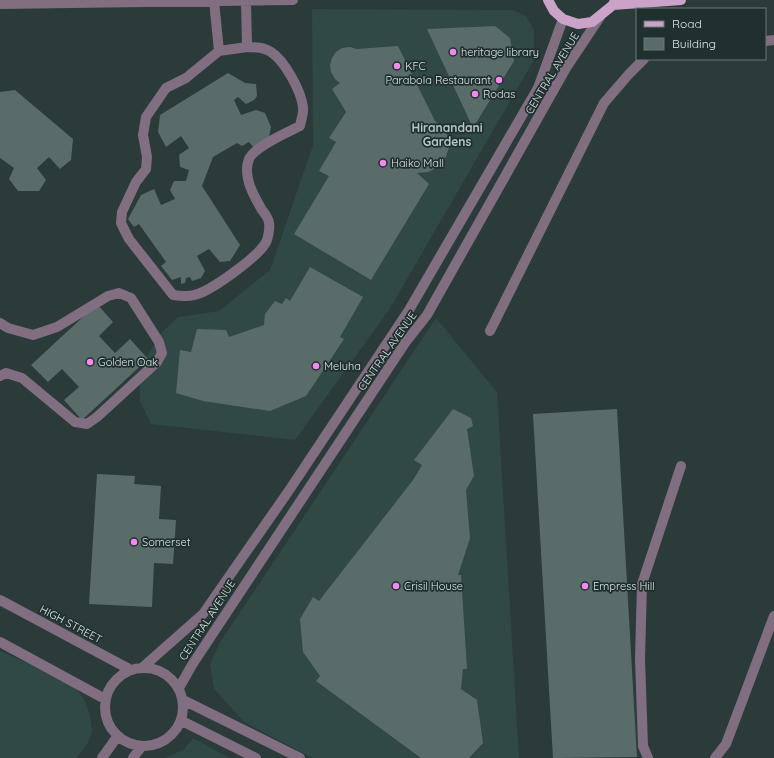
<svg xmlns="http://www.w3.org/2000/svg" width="774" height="758" font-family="Quicksand,sans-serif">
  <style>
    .built { fill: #304846 }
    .building { fill: #5a6c6a }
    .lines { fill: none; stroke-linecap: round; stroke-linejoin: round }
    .minor { stroke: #816e80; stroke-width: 10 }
    .major { stroke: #cba3c8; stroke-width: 10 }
    .poi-dot { fill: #f489f1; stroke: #20302f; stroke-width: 1.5 }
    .labels { text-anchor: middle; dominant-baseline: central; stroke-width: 3.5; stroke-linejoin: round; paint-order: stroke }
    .poi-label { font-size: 11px; fill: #dbe5e4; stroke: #20302f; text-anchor: start }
    .street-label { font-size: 11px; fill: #dbe5e4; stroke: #20302f }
    .neighbourhood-label { font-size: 12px; font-weight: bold; fill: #b5c8c6; stroke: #20302f }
  </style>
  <rect width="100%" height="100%" fill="#2a3b39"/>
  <path class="built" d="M312 9 513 10 526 16 534 30V60L389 310 295 440 151 424 140 401V381L147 356 162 332 178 317 219 311 270 270 313 145Z
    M436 318 497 392 519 758H312L244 722 214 689 210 664 219 644Z
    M0 651 64 679 76 688 85 701 90 715 92 731 88 743 76 758H0Z
    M193 738 229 758H166L184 749Z"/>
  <path class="building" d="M495 26 510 38 514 61 473 128 427 29Z
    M398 46 435 121 443 127 448 137 449 148 445 159 438 167 428 172 417 173 429 184 371 280 294 234 329 176 319 171 336 142 329 138 346 112 332 89 340 83 335 79 331 72 330 65 332 58 336 52 342 48 350 47 357 49Z
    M228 73 245 83 256 84 257 96 254 100 246 104 238 97 234 100 241 115 256 110 265 113 271 127 269 137 254 148 249 142 242 146 237 143 213 157 202 186 240 245 230 261 220 262 209 249 197 256 205 271 201 278 192 281 190 277 186 278 185 283 181 284V277L172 280 161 266 166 262 139 224 134 227 128 219 141 195 154 189 161 205 175 199 170 190 174 181H186L189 170 180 167 179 155 189 148 181 136 166 147 158 132 160 115Z
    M15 90 73 139 71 160 60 169 49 157 37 168 46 180 39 191H18L9 179 14 168 0 158V92Z
    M310 267 363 297 340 337 344 339 306 396 270 411 203 401 176 393 180 350 191 352 197 329 226 330 229 337 264 325 265 314 275 301 282 304 286 298 290 301Z
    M97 304 113 322 99 336 115 353 130 339 148 359 82 420 64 400 79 387 62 369 48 382 31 365Z
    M453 409 471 418 473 426 467 429 474 476 466 490 470 538 458 575H461L467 669H463L461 689 477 700 483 743 469 758H421L316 681 320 676 303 652 300 619 313 597 319 601 413 480 422 465 414 460Z
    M617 409 637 757 553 758 533 414Z
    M97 474 135 476 134 484 161 486 159 519 176 520 173 564 154 563 152 607 89 604Z"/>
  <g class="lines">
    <path class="minor" d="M214 1 219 51
      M246 1 247 47
      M0 4 293 0
      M765 41 774 40
      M247 47C255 47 264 47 271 52 285 61 301 91 303 107 304 113 301 120 300 126 288 132 254 147 249 159 242 176 254 196 262 210 265 214 269 219 269 223 270 228 268 240 265 244 256 258 210 292 194 295 187 297 180 296 173 295L129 239 121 223 122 212 136 182 146 169 147 157 143 135 146 117 166 88 186 78 219 51Z
      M0 323 8 328 33 335 57 327 108 296 119 293 131 298 159 342 162 353 157 362 97 417 87 424 75 422 22 378 6 373 0 376
      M490 331 604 103 629 74 644 59
      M0 600 131 670
      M0 642 105 699
      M143 667 203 614 290 489 409 310 538 88 563 19
      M105 707a39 39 0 1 1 78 0a39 39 0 1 1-78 0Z
      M179 688 192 665 405 343 427 315 566 68 600 17
      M183 700 300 758
      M182 721 256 758
      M102 758 117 737
      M133 758 141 747
      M648 758 643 746 640 659 642 584 681 466
      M715 758 726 744 774 616"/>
    <path class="major" d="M548 0 554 11 563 19 578 24 592 22 613 5 615 0
      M613 5 681 0"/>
  </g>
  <g class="poi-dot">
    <circle cx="453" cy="52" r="4"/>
    <circle cx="397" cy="66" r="4"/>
    <circle cx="499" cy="80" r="4"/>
    <circle cx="475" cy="94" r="4"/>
    <circle cx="383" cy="163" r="4"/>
    <circle cx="90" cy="362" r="4"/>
    <circle cx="316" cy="366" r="4"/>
    <circle cx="134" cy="542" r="4"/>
    <circle cx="396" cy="586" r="4"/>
    <circle cx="585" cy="586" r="4"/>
  </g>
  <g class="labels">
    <g class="poi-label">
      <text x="461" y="52">heritage library</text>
      <text x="405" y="66">KFC</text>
      <text x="491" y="80" text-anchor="end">Parabola Restaurant</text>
      <text x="483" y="94">Rodas</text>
      <text x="391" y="163">Haiko Mall</text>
      <text x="98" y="362">Golden Oak</text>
      <text x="324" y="366">Meluha</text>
      <text x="142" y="542">Somerset</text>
      <text x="404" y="586">Crisil House</text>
      <text x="593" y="586">Empress Hill</text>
    </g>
    <g class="street-label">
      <text transform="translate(552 73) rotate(-59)">CENTRAL AVENUE</text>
      <text transform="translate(387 351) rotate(-55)">CENTRAL AVENUE</text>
      <text transform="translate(207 620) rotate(-57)">CENTRAL AVENUE</text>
      <text transform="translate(71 624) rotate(28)">HIGH STREET</text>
    </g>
    <g class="neighbourhood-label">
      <text x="447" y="127">Hiranandani<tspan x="447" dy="14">Gardens</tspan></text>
    </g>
  </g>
  <rect x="636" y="8" width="130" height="52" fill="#20302f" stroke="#6b7877"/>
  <rect x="644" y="21" width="20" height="6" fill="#cba3c8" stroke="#6b7877"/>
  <text x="672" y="28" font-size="12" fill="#dbe5e4">Road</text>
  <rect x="644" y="38" width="20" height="12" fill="#5a6c6a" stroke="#6b7877"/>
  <text x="672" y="48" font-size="12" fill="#dbe5e4">Building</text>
</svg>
